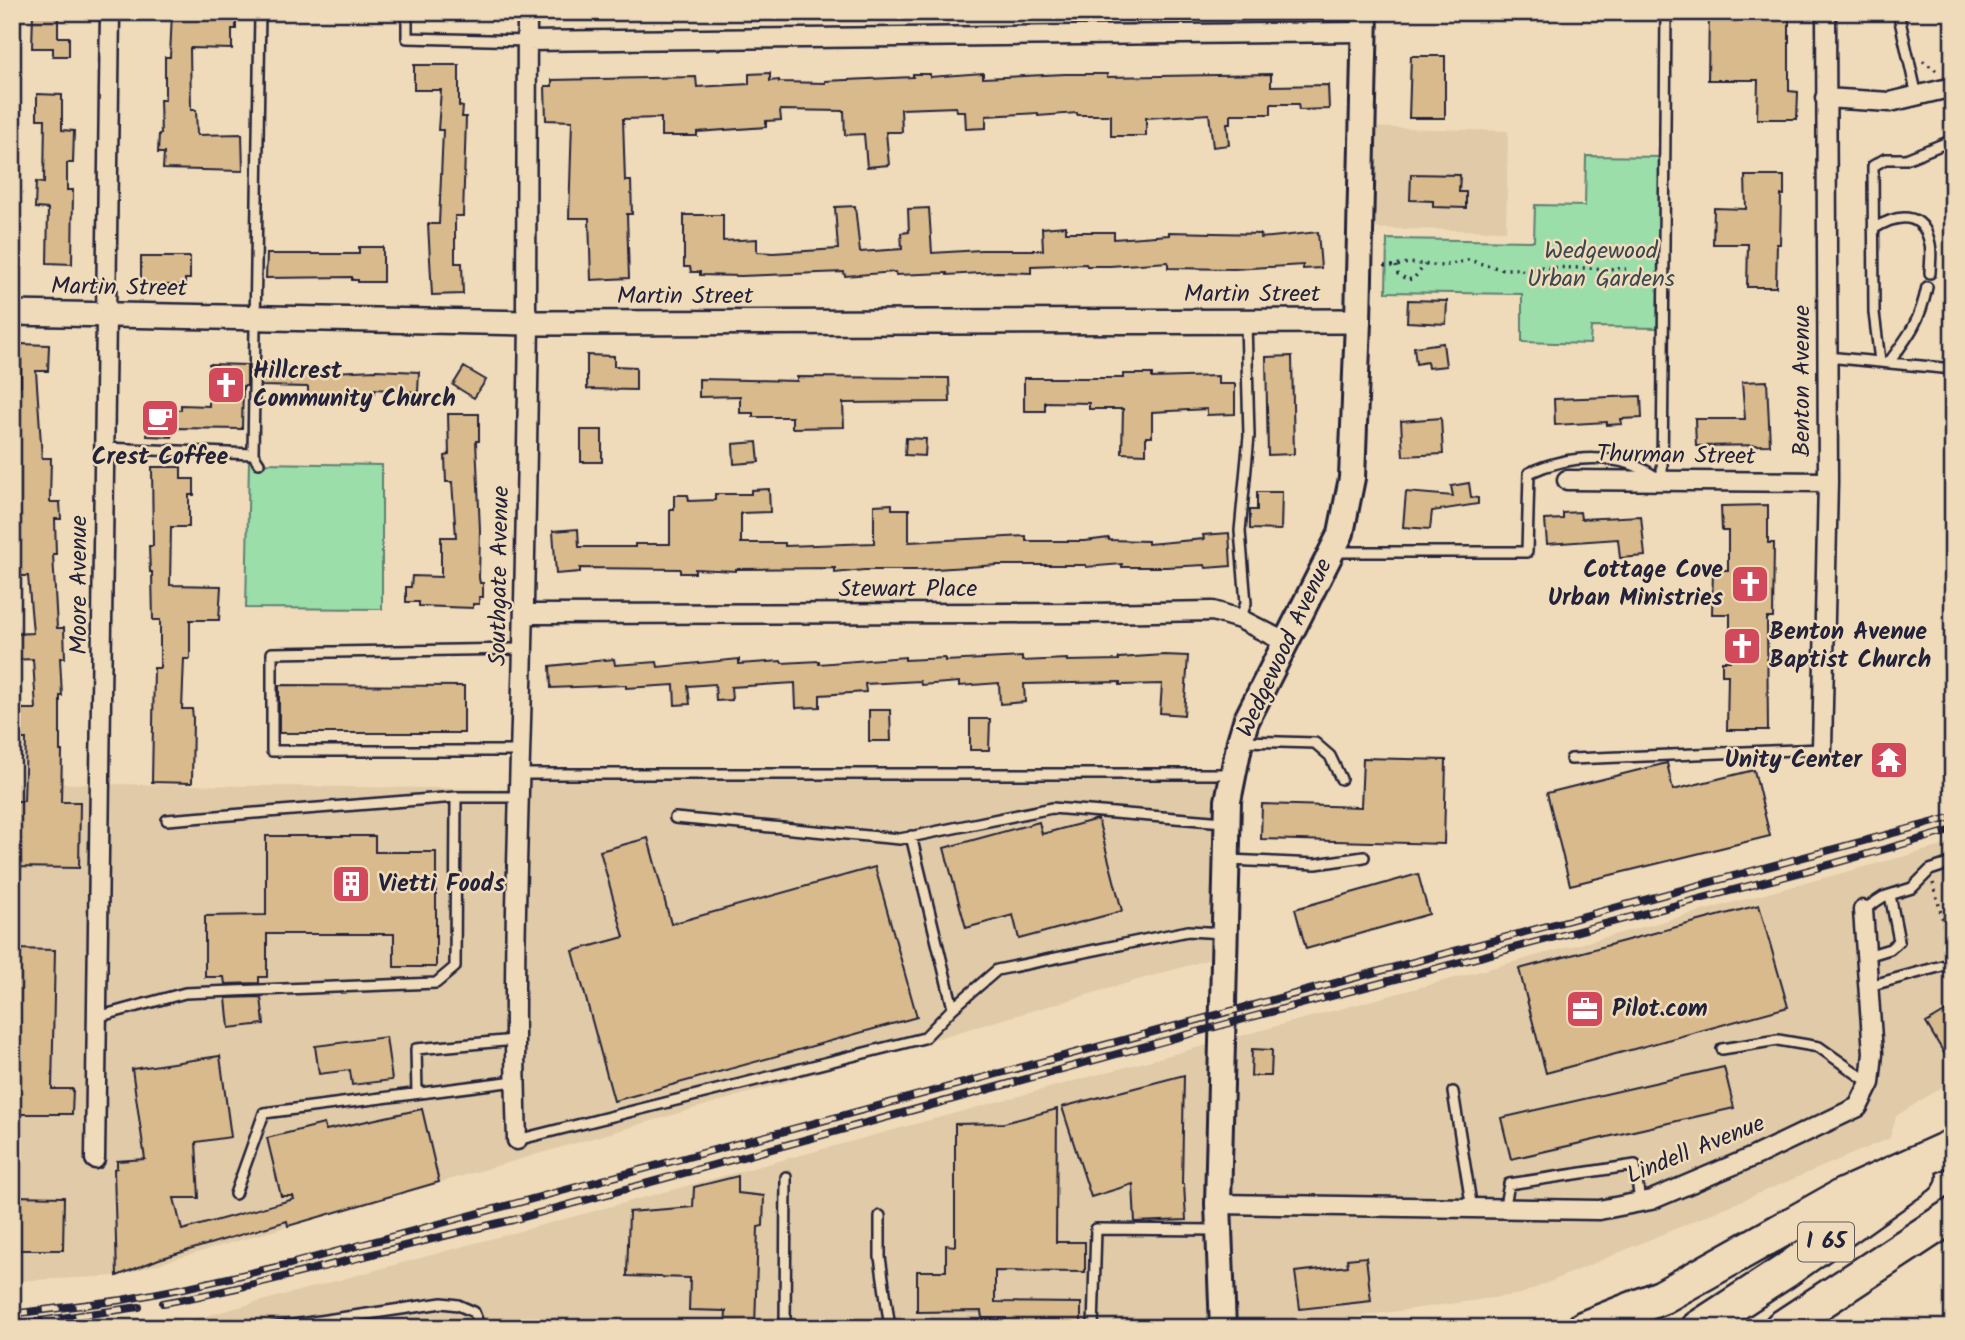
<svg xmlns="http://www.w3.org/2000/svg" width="1965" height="1340" font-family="Kalam,sans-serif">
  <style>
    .built { fill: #e0caa7 }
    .green { fill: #9bdeaa; stroke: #5e8072; stroke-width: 2 }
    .building { fill: #d9ba8c; stroke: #22223b; stroke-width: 2 }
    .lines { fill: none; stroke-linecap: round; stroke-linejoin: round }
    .service-casing { stroke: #22223b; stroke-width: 14 }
    .minor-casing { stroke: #22223b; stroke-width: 23 }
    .tertiary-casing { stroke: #22223b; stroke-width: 28 }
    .secondary-casing { stroke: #22223b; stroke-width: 30 }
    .motorway-casing { stroke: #22223b; stroke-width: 38 }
    .path { stroke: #22223b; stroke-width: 3.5; stroke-dasharray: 2 5; stroke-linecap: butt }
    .service { stroke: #efdbb9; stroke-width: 9 }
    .minor { stroke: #efdbb9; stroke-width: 18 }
    .tertiary { stroke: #efdbb9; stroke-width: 23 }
    .secondary { stroke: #efdbb9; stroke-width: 24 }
    .motorway { stroke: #efdbb9; stroke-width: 33 }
    .rail-casing { stroke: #22223b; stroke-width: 8 }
    .rail { stroke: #efdbb9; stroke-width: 5; stroke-dasharray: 16; stroke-linecap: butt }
    .labels { text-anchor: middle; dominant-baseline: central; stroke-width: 5; stroke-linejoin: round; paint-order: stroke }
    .shield { fill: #efdbb9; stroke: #605a61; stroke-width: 2 }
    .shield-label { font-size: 23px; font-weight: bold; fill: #22223b }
    .park-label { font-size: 24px; fill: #3a4851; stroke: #efdbb9 }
    .street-label { font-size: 24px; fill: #22223b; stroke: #efdbb9 }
    .poi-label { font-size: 24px; font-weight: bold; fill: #22223b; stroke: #efdbb9; text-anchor: start }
  </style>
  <rect width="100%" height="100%" fill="#efdbb9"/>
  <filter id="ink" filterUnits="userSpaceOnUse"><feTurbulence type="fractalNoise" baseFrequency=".0143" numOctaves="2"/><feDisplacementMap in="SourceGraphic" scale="14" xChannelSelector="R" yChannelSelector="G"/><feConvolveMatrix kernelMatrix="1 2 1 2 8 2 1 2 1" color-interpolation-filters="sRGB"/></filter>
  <g filter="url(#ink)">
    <path class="built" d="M1362 127 1508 131 1506 231 1360 228Z
      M520 774H1232L1224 955 117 1276 12 1281V783L519 789Z
      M1953 843V1080L1896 1116 1890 1138 1521 1294 1275 1328H128L184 1322Z"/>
    <path class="green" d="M1586 156 1664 157 1661 328 1591 327 1590 344 1522 342V294L1386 292 1387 239 1534 241 1535 205 1585 206Z
      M249 461 259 463 382 465V609L246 608Z"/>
    <path class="building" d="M172 12 236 13V29H232V49L190 48 191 110H196L197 135 242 134 243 171 163 169 164 153H158L159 134H161L160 100H165V57H170Z
      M1709 12H1789V91L1798 92 1797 119H1757L1758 80H1708Z
      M33 13H58V37H69V56H53V48H32Z
      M1411 56H1445V118H1409Z
      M414 65H459V106L463 107 462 117H466L463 216H455V263H462L463 294 432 295 428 224H439L443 130H438L441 90H414Z
      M770 73V81L779 80V82L825 83V81L913 77V74H930V77L983 73V78L1065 74H1107V77L1271 74V86L1328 85 1329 109 1299 110 1298 104H1271V114H1231V123H1227L1229 145 1213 147 1209 114 1146 118V136H1111V115H1077V113L1038 116V113L986 116V128L966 129 965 111H957L956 107 901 109 902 132H886L889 165 867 167 864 134 845 135 844 111 780 110 781 120 766 121V127L697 132V136H661V118L623 119 625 181H631L632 214H627L629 278 591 280 589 218H569L572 121 546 120 545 86H552V80L696 77 697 87 749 84V74Z
      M37 94 62 95V130L74 131 73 163H67V190H73L72 264 47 263 48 209 35 208 36 182 44 183 45 119H37Z
      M1411 174 1460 175 1459 192H1466V208L1433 207V201L1410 200Z
      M1745 176H1784V195H1781L1780 244H1777L1776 287H1747L1748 244H1713L1714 208 1746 209Z
      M855 206 860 252 902 249 901 233 909 232 908 209 929 208 932 253 981 250H1043L1042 228 1066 226V232H1114V239L1169 235V232L1260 234 1261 238 1318 232 1321 268 1303 269V265L1234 269 1168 268V262L1110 266H1087L1086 264 1031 266V273L997 272 947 275V273L896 275 895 272 845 276 844 272 741 276 700 275V272H691L690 267H684V215H723V241L757 239V252L773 253 838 249 835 207Z
      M359 247H383V282H358V280H352V277L266 278 267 254H359Z
      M141 257H190V279H185V285H141Z
      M1408 300 1447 301 1446 324 1407 322Z
      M1443 343 1446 366 1428 368 1427 362 1416 364 1414 347Z
      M21 344 49 345 48 371H36L42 458H51L50 502H60L61 519H55L56 554H53L57 628H64L65 658H60L62 696H60V751H62L61 802H80L79 868 12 867V801H24L26 739H20L21 709H36L33 659 12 660V634L33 633 28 576H12V541H19L16 493H12V458H18L13 385H21Z
      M587 355 614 356V366L636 367V390L587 389Z
      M1292 356 1294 454 1268 455 1266 357Z
      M265 361 282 362V367H292V370L332 368V372L376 370 419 372 418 392 375 389V393L363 394V403L347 404V393L308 395V387L261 386V365H265Z
      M209 364 247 365V386H243L242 429 173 428 172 437 147 436 148 409 181 410V405L209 406Z
      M464 367 486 380 474 398 453 385Z
      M1123 374H1152V378L1218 376V384H1235V414L1207 415V409L1152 412V437H1146V454L1122 453 1123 409H1089V403L1045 402V411H1024V378H1123Z
      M797 377 949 378 950 402 843 403 844 427 792 428V417H753V413H740V396L699 397V379L797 381Z
      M1767 381 1770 445 1696 446 1695 419H1745L1742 382Z
      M1641 396 1642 418 1621 419 1622 424 1607 425V422L1555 425 1554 399Z
      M448 414H479V441H476L480 530 479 578 480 583H483V597H479V604H473V608L419 606V602H406V587H411L412 576 441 577V537H456L452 482H446L445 456 449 455Z
      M1441 418 1443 454 1403 456 1401 421Z
      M581 430H602V462H581Z
      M906 438 926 439 925 456 905 455Z
      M757 442 759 462 734 464 733 444Z
      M152 467H181V479H194V495H189V527H171L170 585 221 586 219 620H190V659H184L182 709H192L193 718 192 783 152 782 154 668H160V620H153L152 572H150L149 546H153Z
      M1469 483 1471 497 1478 498V504L1432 511 1430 529 1403 527 1406 492 1453 496 1451 486Z
      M769 489 770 512 741 513V543H785V546L874 543V505L892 504V509H909V542L1026 536V541H1085L1109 538V540L1148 541V544L1204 539 1203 535 1229 533 1231 566 1206 568 1205 565 1166 567H1122V564L1086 567V565H998L920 570H864L835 573V568L736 569V571L695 569V573H680V569L580 568V572L556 574 553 531 578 529 579 547H635V544H670V509H674V495H688L689 501 715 500V494H751V490Z
      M1257 492H1282L1281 530 1250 529V510H1257Z
      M1768 505V543H1774L1773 618H1767L1768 730H1727L1728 675H1722V661H1730V614H1712L1713 570H1728V531H1722L1721 506Z
      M1580 512 1581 519 1641 516 1645 556 1620 558 1618 539 1547 544 1545 520 1563 519V513Z
      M1164 655 1188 656 1184 715 1160 713 1162 684 1120 685V682L1024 684 1025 702 1000 704 999 683 959 686V682L921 685 920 681 865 684 866 692 820 695V707L796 708 795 683 731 687 732 700 716 701 715 684 688 686 690 704 675 705 674 685 626 688V685L551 688 550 666 614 659 615 665 657 662 658 667 739 659V664L781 661 782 663 819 661V664L905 657V660L945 658V661L1022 657V661L1067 659V661L1119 660V658Z
      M279 685 464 686V733H279Z
      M869 710H890L891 741H869Z
      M970 719H990L989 750H970Z
      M1363 758 1446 760 1444 844 1261 839 1262 804 1361 807Z
      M1667 763 1673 790 1754 770 1770 836 1570 885 1547 793Z
      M1098 819 1122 911 1019 939 1013 915 966 928 944 848 1039 822 1042 834Z
      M266 836H375V852H436V967H394V934H267V977H259V983L225 984 224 977H205V916L266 915Z
      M648 838 671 924 875 867 917 1017 614 1101 573 951 624 937 600 851Z
      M1418 874 1429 914 1306 949 1295 909Z
      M1759 905 1788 1007 1546 1073 1519 969Z
      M12 949 55 950 52 1089H73L72 1114H12Z
      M261 997 264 1024 229 1028 226 998Z
      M1953 1007V1068L1926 1023Z
      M386 1037 392 1080 352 1085 350 1070 319 1074 315 1046Z
      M1252 1049 1272 1050 1271 1076H1251Z
      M220 1056 231 1137 196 1142 199 1198H174L182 1230 294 1199 293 1196H281L267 1138 324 1124 326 1130 422 1109 439 1182 288 1226 287 1221 159 1259 117 1276 114 1169 117 1168V1161L145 1159 132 1069Z
      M1724 1067 1734 1108 1511 1159 1501 1118Z
      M1184 1075 1182 1184H1184L1186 1220 1135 1222 1133 1184 1091 1197 1062 1107Z
      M1057 1109 1056 1242H1085V1272L995 1271V1302L1081 1303V1328H1006V1318H982L981 1311 917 1312V1271H946V1245L955 1246V1124L1004 1123Z
      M738 1176V1193L764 1196 763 1226 758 1227 755 1328H725L726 1311 689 1310 690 1278 627 1276 629 1212 693 1207 694 1187Z
      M12 1196 64 1197 63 1250H12Z
      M1366 1257 1371 1301 1300 1309 1295 1272 1348 1266 1347 1259Z"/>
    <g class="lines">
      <defs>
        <path id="service" d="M407 12V38L527 41
          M1898 12 1917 96
          M1873 229C1897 214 1923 210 1930 244 1932 253 1930 264 1930 273
          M1827 357 1953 369
          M1880 361 1874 313 1873 166 1885 159H1906L1953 140
          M1890 361C1910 334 1920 321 1927 287
          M104 448 253 454
          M259 463 253 454 260 12
          M1662 481 1666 12
          M1335 552H1527L1529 473C1567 455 1622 451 1657 478
          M1240 619 1246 603 1240 531 1249 436 1246 322
          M1241 741 1315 743 1330 756 1341 779
          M520 751H272V653L523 649
          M1571 759 1822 749
          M520 774H1230
          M675 818 900 839 1052 808 1224 822
          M167 820 456 797
          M911 836 953 1008
          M1228 860 1316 864 1364 857
          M1863 910 1883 897 1912 888 1930 870 1948 864
          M1867 956 1890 949 1899 941 1890 895
          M1869 986 1953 963
          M97 1017 185 993 436 983 455 967 456 797H519
          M1722 1049 1778 1040 1819 1047 1870 1083
          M1453 1092 1472 1209
          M417 1093 416 1049 515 1040
          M517 1140 924 1038 953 1008 997 970 1188 931 1224 933
          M235 1194 264 1113 515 1081
          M1504 1210 1509 1184 1635 1165 1640 1202
          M880 1216V1257L890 1328
          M272 1328 442 1303 458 1305 474 1312 480 1328
          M785 1328 786 1177
          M1093 1328 1096 1229 1218 1230"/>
        <path id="minor" d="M527 41 1364 32
          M1825 98 1890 102 1953 87
          M1567 480 1828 482
          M524 614 1092 613 1213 611 1240 619 1285 642
          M1822 749 1828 482 1826 12
          M517 1140C512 1000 517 860 521 721 525 588 527 455 529 323L526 308 527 12
          M95 1159 110 12
          M1218 1204 1599 1210 1651 1200 1755 1156 1858 1107 1870 1083 1873 1053 1863 910"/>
        <path id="tertiary" d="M12 313 529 323 1358 321"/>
        <path id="secondary" d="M1223 1328 1218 1204 1228 801 1240 741 1246 721 1341 533 1352 478 1358 321 1365 12"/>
        <path id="motorway" d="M1584 1328 1662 1297 1844 1195 1953 1146
          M1698 1328 1784 1272 1919 1176
          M1781 1328 1953 1215"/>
      </defs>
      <use href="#service" class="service-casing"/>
      <use href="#minor" class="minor-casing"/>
      <use href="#tertiary" class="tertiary-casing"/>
      <use href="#secondary" class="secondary-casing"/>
      <use href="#motorway" class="motorway-casing"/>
      <path class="path" d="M1923 61 1938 72
        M1384 266H1396L1408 263 1443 266 1468 260 1501 269H1520L1525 272 1537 267 1626 269
        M1396 266 1398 274 1408 280 1414 278 1425 265
        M1933 883 1951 950"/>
      <use href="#service" class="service"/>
      <use href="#minor" class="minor"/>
      <use href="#tertiary" class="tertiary"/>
      <use href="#secondary" class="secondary"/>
      <use href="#motorway" class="motorway"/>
      <defs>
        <path id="rail" d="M163 1303C281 1282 396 1245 513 1220L1248 1018 1832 864 1953 830
          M12 1314 122 1300 184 1288 290 1264 1953 817
          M12 1325 139 1307"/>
      </defs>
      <use href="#rail" class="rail-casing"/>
      <use href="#rail" class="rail"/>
    </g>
  </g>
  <defs>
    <symbol id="church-square" viewBox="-11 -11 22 22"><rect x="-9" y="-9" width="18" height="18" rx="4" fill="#d1495b" stroke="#efdbb9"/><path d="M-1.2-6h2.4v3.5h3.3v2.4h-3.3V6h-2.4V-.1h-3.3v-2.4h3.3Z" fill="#fff"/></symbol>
    <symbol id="cafe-square" viewBox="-11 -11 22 22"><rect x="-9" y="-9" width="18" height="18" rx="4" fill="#d1495b" stroke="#efdbb9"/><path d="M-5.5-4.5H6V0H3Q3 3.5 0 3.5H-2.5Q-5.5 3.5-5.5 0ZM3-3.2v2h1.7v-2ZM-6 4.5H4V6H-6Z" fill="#fff"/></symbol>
    <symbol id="temple-square" viewBox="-11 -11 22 22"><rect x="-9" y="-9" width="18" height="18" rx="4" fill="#d1495b" stroke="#efdbb9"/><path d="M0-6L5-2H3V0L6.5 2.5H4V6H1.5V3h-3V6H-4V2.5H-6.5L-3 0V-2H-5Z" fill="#fff"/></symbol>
    <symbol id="building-square" viewBox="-11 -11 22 22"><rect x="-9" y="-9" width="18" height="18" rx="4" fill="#d1495b" stroke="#efdbb9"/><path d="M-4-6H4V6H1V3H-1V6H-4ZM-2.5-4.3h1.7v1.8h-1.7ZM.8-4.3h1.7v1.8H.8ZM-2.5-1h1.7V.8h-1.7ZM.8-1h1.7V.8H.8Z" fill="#fff"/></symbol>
    <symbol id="office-square" viewBox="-11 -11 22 22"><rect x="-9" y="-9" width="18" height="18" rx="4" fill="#d1495b" stroke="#efdbb9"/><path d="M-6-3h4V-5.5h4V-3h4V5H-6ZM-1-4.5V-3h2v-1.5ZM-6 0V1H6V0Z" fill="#fff"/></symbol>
  </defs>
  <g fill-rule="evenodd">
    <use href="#church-square" x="204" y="363" width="44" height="44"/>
    <use href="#cafe-square" x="138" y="396" width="44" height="44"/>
    <use href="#church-square" x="1728" y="562" width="44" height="44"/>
    <use href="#church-square" x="1720" y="624" width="44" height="44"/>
    <use href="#temple-square" x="1867" y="738" width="44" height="44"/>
    <use href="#building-square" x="329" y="862" width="44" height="44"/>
    <use href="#office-square" x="1563" y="987" width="44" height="44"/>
  </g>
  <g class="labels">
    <rect class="shield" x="1798" y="1222.5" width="56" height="39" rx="5"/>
    <g class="shield-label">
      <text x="1826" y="1242">I 65</text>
    </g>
    <g class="park-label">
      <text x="1601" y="251">Wedgewood<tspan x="1601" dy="28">Urban Gardens</tspan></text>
    </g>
    <g class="street-label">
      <text transform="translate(119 288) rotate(1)">Martin Street</text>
      <text x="1252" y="294">Martin Street</text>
      <text x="685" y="296">Martin Street</text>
      <text transform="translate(1802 381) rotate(-90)">Benton Avenue</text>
      <text transform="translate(1676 456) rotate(1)">Thurman Street</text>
      <text transform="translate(500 576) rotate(-89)">Southgate Avenue</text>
      <text transform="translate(79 585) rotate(-90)">Moore Avenue</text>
      <text x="908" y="589">Stewart Place</text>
      <text transform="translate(1285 648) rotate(-65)">Wedgewood Avenue</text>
      <text transform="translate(1696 1150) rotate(-22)">Lindell Avenue</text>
    </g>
    <g class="poi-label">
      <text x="253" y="371">Hillcrest<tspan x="253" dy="28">Community Church</tspan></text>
      <text x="160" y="457" text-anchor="middle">Crest Coffee</text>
      <text x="1723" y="570" text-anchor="end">Cottage Cove<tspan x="1723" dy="28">Urban Ministries</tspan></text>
      <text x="1769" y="632">Benton Avenue<tspan x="1769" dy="28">Baptist Church</tspan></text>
      <text x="1862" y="760" text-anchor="end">Unity Center</text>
      <text x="378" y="884">Vietti Foods</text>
      <text x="1612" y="1009">Pilot.com</text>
    </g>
  </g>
  <rect width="1965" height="1340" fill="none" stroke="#efdbb9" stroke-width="42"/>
  <rect x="21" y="21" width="1923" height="1298" fill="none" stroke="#22223b" stroke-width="2.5" filter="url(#ink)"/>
</svg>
